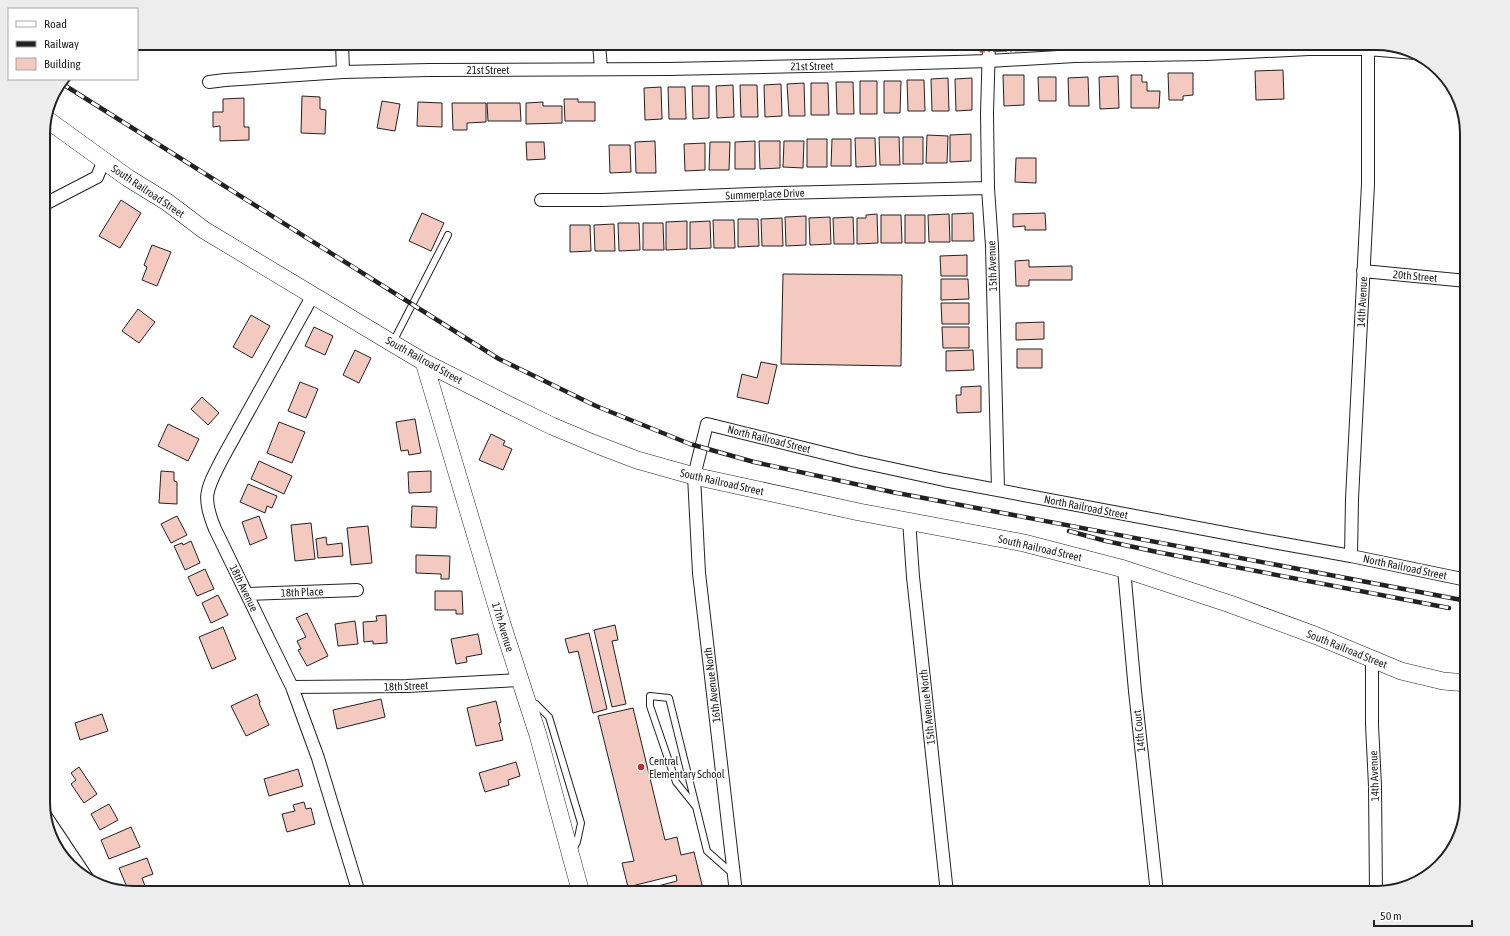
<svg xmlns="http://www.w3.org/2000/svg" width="1510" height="936" font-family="'Asap Condensed',sans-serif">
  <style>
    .building { fill: #f3c9c0; stroke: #222 }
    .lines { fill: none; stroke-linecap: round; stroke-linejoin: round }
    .lane-casing { stroke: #222; stroke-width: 8 }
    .street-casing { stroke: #222; stroke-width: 14 }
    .secondary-casing { stroke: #222; stroke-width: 18 }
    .lane { stroke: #fff; stroke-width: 6 }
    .street { stroke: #fff; stroke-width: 12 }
    .secondary { stroke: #fff; stroke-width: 17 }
    .rail-casing { stroke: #222; stroke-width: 4.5 }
    .rail { stroke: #fff; stroke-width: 3; stroke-dasharray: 9; stroke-linecap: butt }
    .power { stroke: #c62828; stroke-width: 1; stroke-dasharray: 14 3 2 3; stroke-linecap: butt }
    .poi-dot { fill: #c62828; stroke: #fff; stroke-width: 1.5 }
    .labels { text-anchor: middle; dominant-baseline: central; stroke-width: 3; stroke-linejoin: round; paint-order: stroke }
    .street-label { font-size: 11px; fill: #222; stroke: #fff }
    .poi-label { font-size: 11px; fill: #222; stroke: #fff; text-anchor: start }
    .rim { fill: none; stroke: #222; stroke-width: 2 }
  </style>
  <rect width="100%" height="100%" fill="#fff"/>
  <path class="building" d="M241 43H262V50L241 49Z
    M276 43H297V45H276Z
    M304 43H324V48H304Z
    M564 43H586V46H564Z
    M942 43H973V45L942 46Z
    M1283 70 1284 99 1256 100 1255 71Z
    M1168 73H1193V95L1183 96V100H1169Z
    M1003 75H1024V105L1004 106Z
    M1131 75H1142V82H1147V91H1160L1159 108H1131Z
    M1118 76 1119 108 1100 109 1099 77Z
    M1038 77H1056V101H1039Z
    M1088 77 1089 106H1069L1068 78Z
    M948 78 949 111H932L931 79Z
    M972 78V110L956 111 955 79Z
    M907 80H924L925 111H908Z
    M860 81H877V114H860Z
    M884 81H901L900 113H884Z
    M836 82H853L854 114H837Z
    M804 83 805 116H789L787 84Z
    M811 83H828L829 115H811Z
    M781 84 782 116 765 117 764 85Z
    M733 85 734 117 717 118 716 86Z
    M740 85H757L758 117H741Z
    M692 86H709V118L693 119Z
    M661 87 662 119 645 120 644 88Z
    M668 87H685L686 119H669Z
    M302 96 320 97V109L326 110 325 134 301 133Z
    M244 98V127H249V140L220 141V126L213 127V112H223V99Z
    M564 99H578V102H595V121H565Z
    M382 101 400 104 395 131 377 128Z
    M418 102 442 103V127L417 126Z
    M543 102V106H562V123L526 124V103Z
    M452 103H486V122L467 123V130H453Z
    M487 103H520L521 121H488Z
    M971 134V161L950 162V135Z
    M927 135 948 136 947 163H926Z
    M879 137H899L900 165H880Z
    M903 137H923V164H903Z
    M855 138H875L876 166 856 167Z
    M807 139H827V167H807Z
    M832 139H851V166H831Z
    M655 141 656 173H636L635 142Z
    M755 141V169H735V142Z
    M759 141H780V168L760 169Z
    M784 141H804L803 168 783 167Z
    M526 142H544L545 159 527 160Z
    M710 142H730L729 170H709Z
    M705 143V170L685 171 684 144Z
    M609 145H630L631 172 610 173Z
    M1016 158H1036V183L1015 182Z
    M121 200 141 213 120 248 99 236Z
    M422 213 444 223 431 251 409 241Z
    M973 213 974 241H952V214Z
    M1045 213 1046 230H1025V226L1013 227V214Z
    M877 214 878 243 857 244V218H866V215Z
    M949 214 950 242H929L928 215Z
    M881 215H901L902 243H881Z
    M905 215H925V243H905Z
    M806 216V245L786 246 785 217Z
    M830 217 831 244 810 245 809 218Z
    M853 217 854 244H834L833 218Z
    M782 218 783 246H762L761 219Z
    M738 219H758L759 246 738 247Z
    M713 220H734L735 248H714Z
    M687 221V249L666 250V222Z
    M710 221 711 248 690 249V222Z
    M618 223H639L640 250 619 251Z
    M643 223H663L664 250H643Z
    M614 224 615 251H595L594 225Z
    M570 225H590L591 251 570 252Z
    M152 245 171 252 157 286 142 280 147 267 144 265Z
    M967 255V276H941L940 256Z
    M1029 260V267L1072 266V280H1029V286H1016L1015 261Z
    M783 274 902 275 901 366 781 364Z
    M941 279H968L969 299 941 300Z
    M941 303H969V324H942Z
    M138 309 155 322 139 343 122 331Z
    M251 315 270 326 252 358 233 347Z
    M1044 322V339L1016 340V323Z
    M314 327 333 336 325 355 305 346Z
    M942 327H969V348H943Z
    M1017 349H1042V368H1017Z
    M355 350 371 358 359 383 343 375Z
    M973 350 974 370 946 371V351Z
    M761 362 777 365 768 404 737 397 742 374 757 378Z
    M300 382 318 389 306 418 288 411Z
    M981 386V412L957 413 956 395H961V387Z
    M202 397 219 413 208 425 191 409Z
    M415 419 421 453 409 455 408 450 401 451 396 422Z
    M279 422 305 432 292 463 267 453Z
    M168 424 199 439 188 461 158 446Z
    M491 434 505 441 503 445 512 449 503 470 479 460Z
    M259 461 292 476 284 494 251 479Z
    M161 471 174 472V481L177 482V504L159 503Z
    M431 471V492L409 493 408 472Z
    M248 484 277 496 272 508 267 506 265 513 240 502Z
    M412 506 437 507 436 528 411 527Z
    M177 516 187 535 171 543 161 524Z
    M259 516 267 538 250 545 242 522Z
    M311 523 315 559 295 561 291 525Z
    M368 526 372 563 351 565 347 528Z
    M326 537 327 545 342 543 343 556 318 558 316 539Z
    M191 541 200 563 185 570 174 546 182 543 183 545Z
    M416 555 450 556 449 579H441V574L416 573Z
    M205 569 214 589 197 596 188 577Z
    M435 591H462L463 614H456V610H435Z
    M218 595 228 615 211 623 202 603Z
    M307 613 328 656 307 666 298 650 301 649 297 641 306 637 296 618Z
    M386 615 387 643 373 644V641L364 642 363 622 377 621 376 616Z
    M355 621 358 644 338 646 335 624Z
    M615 625 618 640 612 641 626 704 612 707 594 630Z
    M223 627 236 659 212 669 199 637Z
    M589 633 607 709 593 713 578 651 569 653 565 639Z
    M478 634 482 654 466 657 467 662 456 664 451 639Z
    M257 694 260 702 259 703 269 725 246 736 231 706Z
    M381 699 385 717 337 729 333 710Z
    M496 701 501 722 499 723 503 740 476 746 467 708Z
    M633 708 665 840 677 837 681 855 694 852 704 893H631L677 881 676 875 628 887 622 863 634 861 598 716Z
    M102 714 108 731 80 740 75 723Z
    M516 762 520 776 508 780 509 785 485 792 479 773Z
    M79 767 97 794 84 803 71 784 76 780 71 773Z
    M298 769 303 786 269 796 264 779Z
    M304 802 306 809 311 808 315 824 287 832 282 814 295 811 293 805Z
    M109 804 118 820 100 830 91 814Z
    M131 827 140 847 109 859 101 840Z
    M147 858 153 874 142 878 147 891 140 893 129 892 119 868Z"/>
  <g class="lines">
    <defs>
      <path id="lane" d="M393 342 448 235
        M530 701 536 704 549 717 581 823 577 842 573 850
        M696 807 676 782 650 706V696L669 698 707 851 733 874"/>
      <path id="street" d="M342 43 343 72
        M599 43 601 69
        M989 43 987 113 988 188 992 246 998 489
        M209 82 225 80 343 72 429 70 668 69 852 65 989 61 1075 56 1207 54 1309 49H1368L1415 53
        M541 200H602L780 193 988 188
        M43 205 97 177 104 160
        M1363 271 1467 281
        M313 295 222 459C207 489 201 495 215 529L292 687 318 758 359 893
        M909 520 913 577 947 893
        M1351 556 1352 499 1368 184V49
        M1124 569 1135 691 1157 893
        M247 594 357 590
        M1372 659V725L1375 786 1376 893
        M292 687 407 686 519 680
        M45 815 89 881
        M736 893 699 573 694 476 707 424 856 461 944 480 1273 542 1351 556 1467 580"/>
      <path id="secondary" d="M45 118 128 178 167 202 204 230 392 343 424 362 509 405 552 426 595 444 637 460 694 476 859 512 1024 543 1124 569 1230 604 1317 636 1401 671 1443 681 1467 683
        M424 362 502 624 538 735 581 893"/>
    </defs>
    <use href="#lane" class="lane-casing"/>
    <use href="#street" class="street-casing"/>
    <use href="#secondary" class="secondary-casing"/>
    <use href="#lane" class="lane"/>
    <use href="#street" class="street"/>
    <use href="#secondary" class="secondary"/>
    <defs>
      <path id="rail" d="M61 83 499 359 596 406 690 444 754 462 892 492 1467 601
        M1069 531 1106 541 1157 552 1449 608"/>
    </defs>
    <use href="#rail" class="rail-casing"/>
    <use href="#rail" class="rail"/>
    <path class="power" d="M980 43V52L1248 44 1383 45"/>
  </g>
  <circle class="poi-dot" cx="641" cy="767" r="4"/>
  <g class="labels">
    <g class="street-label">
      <text transform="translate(812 66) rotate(-1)">21st Street</text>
      <text x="488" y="70">21st Street</text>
      <text transform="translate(148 191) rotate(34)">South Railroad Street</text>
      <text transform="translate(765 194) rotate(-2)">Summerplace Drive</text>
      <text transform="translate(992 266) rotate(-92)">15th Avenue</text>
      <text transform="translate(1415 276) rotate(5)">20th Street</text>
      <text transform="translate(1362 302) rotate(-87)">14th Avenue</text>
      <text transform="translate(424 360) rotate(29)">South Railroad Street</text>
      <text transform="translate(769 439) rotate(14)">North Railroad Street</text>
      <text transform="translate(722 482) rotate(13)">South Railroad Street</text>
      <text transform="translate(1086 507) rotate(11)">North Railroad Street</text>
      <text transform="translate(1040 548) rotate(13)">South Railroad Street</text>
      <text transform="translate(1405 567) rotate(12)">North Railroad Street</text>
      <text transform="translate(244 588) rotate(64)">18th Avenue</text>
      <text transform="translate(302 592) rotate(-2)">18th Place</text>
      <text transform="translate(503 627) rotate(73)">17th Avenue</text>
      <text transform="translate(1347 649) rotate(22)">South Railroad Street</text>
      <text transform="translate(712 685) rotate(-97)">16th Avenue North</text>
      <text transform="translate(406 686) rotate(-2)">18th Street</text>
      <text transform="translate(927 707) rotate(-96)">15th Avenue North</text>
      <text transform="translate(1139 731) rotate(-96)">14th Court</text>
      <text transform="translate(1374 776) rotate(-92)">14th Avenue</text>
    </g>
    <g class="poi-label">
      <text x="649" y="761">Central<tspan x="649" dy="13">Elementary School</tspan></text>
    </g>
  </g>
  <path d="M0 0H1510V936H0ZM134 50H1376A84 84 0 0 1 1460 134V802A84 84 0 0 1 1376 886H134A84 84 0 0 1 50 802V134A84 84 0 0 1 134 50Z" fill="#ededed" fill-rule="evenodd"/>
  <path class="rim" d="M134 50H1376A84 84 0 0 1 1460 134V802A84 84 0 0 1 1376 886H134A84 84 0 0 1 50 802V134A84 84 0 0 1 134 50Z"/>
  <rect x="8" y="8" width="130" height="72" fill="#ffffff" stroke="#a7a7a7"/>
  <rect x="16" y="21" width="20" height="6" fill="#ffffff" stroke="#a7a7a7"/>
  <text x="44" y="28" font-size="12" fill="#222222">Road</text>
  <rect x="16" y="41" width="20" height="6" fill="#222222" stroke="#a7a7a7"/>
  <text x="44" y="48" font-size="12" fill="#222222">Railway</text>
  <rect x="16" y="58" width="20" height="12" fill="#f3c9c0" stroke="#a7a7a7"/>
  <text x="44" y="68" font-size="12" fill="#222222">Building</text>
  <path d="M1374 920v6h98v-6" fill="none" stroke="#222222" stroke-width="2"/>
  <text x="1380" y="920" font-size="12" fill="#222222" stroke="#ffffff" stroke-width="3" paint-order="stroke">50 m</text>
</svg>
